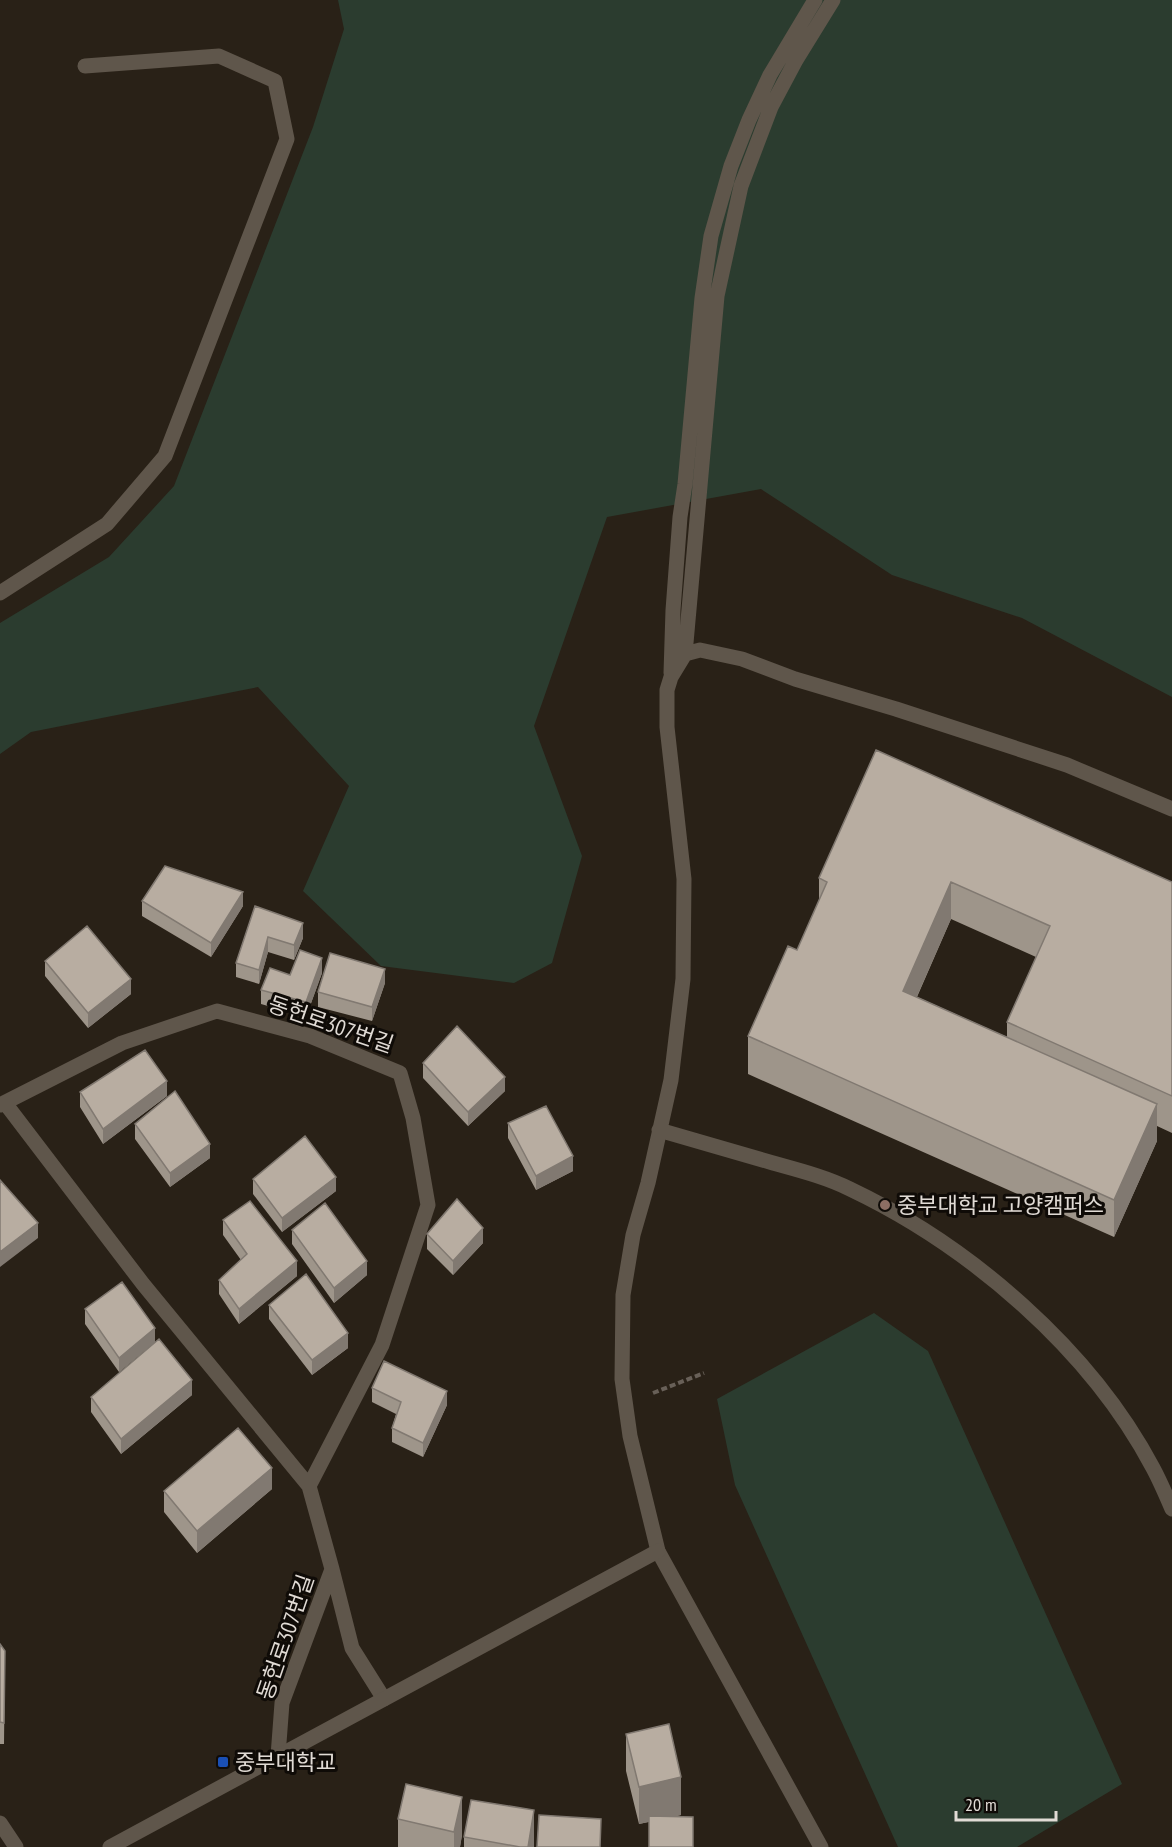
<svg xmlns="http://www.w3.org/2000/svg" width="1172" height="1847" font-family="'PT Sans Narrow','Noto Sans KR',sans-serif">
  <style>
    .green { fill: #2b3c2f }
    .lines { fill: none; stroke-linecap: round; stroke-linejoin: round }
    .path { stroke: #686058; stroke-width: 4; stroke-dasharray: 6 3; stroke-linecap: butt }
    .service { stroke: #5f564b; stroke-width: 15 }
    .minor { stroke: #5f564b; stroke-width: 15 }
    .wall { fill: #9e958a; fill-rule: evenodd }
    .shaded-wall { fill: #817971 }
    .building { fill: #b8ada1; stroke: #817971; stroke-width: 1.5 }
    .education-dot { fill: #8d6e63; stroke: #0f0b07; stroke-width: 2 }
    .transit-dot { fill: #1a4fb4; stroke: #0f0b07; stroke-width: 2 }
    .labels { text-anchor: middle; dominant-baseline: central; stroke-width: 6; stroke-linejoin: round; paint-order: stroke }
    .street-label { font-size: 22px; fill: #e1dbd5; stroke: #0f0b07 }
    .poi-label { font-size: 22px; fill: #e1dbd5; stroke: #0f0b07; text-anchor: start }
  </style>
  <rect width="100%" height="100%" fill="#292117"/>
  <path class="green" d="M338 0H1172V697L1022 618 892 575 761 489 607 517 534 726 582 856 552 963 514 983 381 966 303 891 349 786 258 687 31 732 0 754V623L109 557 174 486 313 127 344 29Z
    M874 1313 928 1351 1122 1784 1017 1847H898L735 1485 717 1399Z"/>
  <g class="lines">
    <path class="path" d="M653 1393 704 1373"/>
    <path class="service" d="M0 593 107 524 165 456 287 139 275 81 219 56 85 66
      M685 654 717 296 741 186 771 107 796 60 833 0
      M671 673 673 610 680 517 685 484 702 298 711 236 731 166 749 120 770 75 815 0
      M5 1103 143 1284 309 1486
      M0 1105 122 1043 217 1011 310 1036 400 1073 413 1118 428 1205 382 1345 309 1486 332 1569
      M659 1130C697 1141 735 1152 773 1163 798 1170 826 1177 850 1189 970 1246 1090 1349 1153 1468 1160 1481 1166 1495 1172 1509
      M278 1756 282 1703 332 1569 352 1648 384 1699
      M0 1823 16 1847
      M821 1847 658 1551 630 1436 622 1379 623 1295 633 1235 648 1183 671 1080 683 979 684 879 667 727V690L671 677 685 654 700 650 742 659 795 679 896 709 1067 765 1172 809"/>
    <path class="minor" d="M110 1847 658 1551"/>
  </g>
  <path class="wall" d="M819 878 1172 882V1133L1157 1126V1141L1114 1237 748 1074V1036L797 950 819 902ZM951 919 1036 957 1007 1022V1037L917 997Z
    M142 901 243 906 211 957 142 916Z
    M255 906 303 938 294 960 268 952 259 984 236 977V963Z
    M45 961 131 994 88 1028 45 976Z
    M322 973 306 1017 261 1004V990Z
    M385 983 372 1021 318 1007V992Z
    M423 1063 505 1091 468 1126 423 1078Z
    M80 1092 167 1096 103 1144 80 1107Z
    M508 1123 573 1171 536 1190 508 1138Z
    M135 1124 210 1158 170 1187 135 1139Z
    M253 1179 336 1191 282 1232 253 1194Z
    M223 1220 297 1276 239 1324 219 1294V1280L241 1260 223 1235Z
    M292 1230 367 1275 334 1303 292 1244Z
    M427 1234 483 1243 453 1275 427 1249Z
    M269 1305 348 1348 312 1375 269 1319Z
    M85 1309 155 1342 119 1372 85 1324Z
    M372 1388 447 1405 423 1457 392 1442V1428L396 1414 372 1402Z
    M192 1395 121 1454 91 1412V1397Z
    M272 1489 197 1553 164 1512V1491Z
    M0 1644 5 1651 4 1744H0Z
    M626 1734 681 1815 639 1824 626 1771Z
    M406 1784 462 1835 460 1847H398V1819Z
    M464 1837 534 1847H464Z"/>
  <path class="shaded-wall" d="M951 882V919L903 1028V991Z
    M243 892V906L211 957V943Z
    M303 923V938L294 960V945Z
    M268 937V952L259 984V970Z
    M322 958V973L306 1017V1002Z
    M385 969V983L372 1021V1007Z
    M131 979V994L88 1028V1013Z
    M505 1077V1091L468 1126V1112Z
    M167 1081V1096L103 1144V1129Z
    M1157 1104V1141L1114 1237V1200Z
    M210 1144V1158L170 1187V1173Z
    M573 1156V1171L536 1190V1176Z
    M336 1177V1191L282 1232V1218Z
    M38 1223V1238L0 1267V1252Z
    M483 1228V1243L453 1275V1261Z
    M297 1261V1276L239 1324V1309Z
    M367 1261V1275L334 1303V1288Z
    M155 1328V1342L119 1372V1358Z
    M348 1333V1348L312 1375V1360Z
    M192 1380V1395L121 1454V1439Z
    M447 1391V1405L423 1457V1443Z
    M272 1468V1489L197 1553V1531Z
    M681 1777V1815L639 1824V1787Z
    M462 1797V1835L460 1847H454V1832Z
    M534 1810V1847H528Z"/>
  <path class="building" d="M876 750 1172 882V1096L1007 1022 1050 926 951 882 903 991 1157 1104 1114 1200 748 1036 788 946 797 950 827 882 819 878Z
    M165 866 243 892 211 943 142 901Z
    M255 906 303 923 294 945 268 937 259 970 236 963Z
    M87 926 131 979 88 1013 45 961Z
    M300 950 322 958 306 1002 261 990 270 968 290 975Z
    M330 953 385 969 372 1007 318 992Z
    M457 1026 505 1077 468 1112 423 1063Z
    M145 1050 167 1081 103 1129 80 1092Z
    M175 1091 210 1144 170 1173 135 1124Z
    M546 1106 573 1156 536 1176 508 1123Z
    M305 1136 336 1177 282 1218 253 1179Z
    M0 1180 38 1223 0 1252Z
    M457 1199 483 1228 453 1261 427 1234Z
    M250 1201 297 1261 239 1309 219 1280 247 1254 223 1220Z
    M325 1203 367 1261 334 1288 292 1230Z
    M306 1274 348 1333 312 1360 269 1305Z
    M122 1282 155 1328 119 1358 85 1309Z
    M159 1339 192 1380 121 1439 91 1397Z
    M384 1361 447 1391 423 1443 392 1428 401 1402 372 1388Z
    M238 1428 272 1468 197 1531 164 1491Z
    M0 1644 5 1651 4 1723 0 1722Z
    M669 1724 681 1777 639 1787 626 1734Z
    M406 1784 462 1797 454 1832 398 1819Z
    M471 1800 534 1810 528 1847H520L464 1837Z
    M539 1815 601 1819 600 1847H537Z
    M649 1816 693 1817V1847H649Z"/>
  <circle class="education-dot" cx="885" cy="1205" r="6"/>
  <rect class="transit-dot" x="217" y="1756" width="12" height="12" rx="3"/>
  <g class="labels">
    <g class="street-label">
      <text transform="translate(331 1024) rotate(19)">동헌로307번길</text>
      <text transform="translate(285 1637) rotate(-71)">동헌로307번길</text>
    </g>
    <g class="poi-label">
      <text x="897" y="1205">중부대학교 고양캠퍼스</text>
      <text x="235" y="1762">중부대학교</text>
    </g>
  </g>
  <path d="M956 1811v9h100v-9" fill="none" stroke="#e1dbd5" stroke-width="3"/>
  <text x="965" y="1811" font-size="18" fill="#e1dbd5" stroke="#0f0b07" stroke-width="4.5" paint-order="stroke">20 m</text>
</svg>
